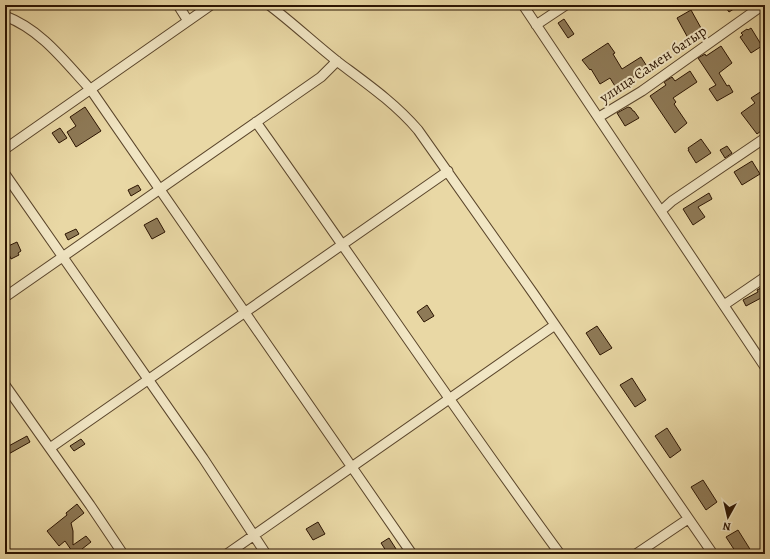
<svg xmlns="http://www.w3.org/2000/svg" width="770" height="559" font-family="Alegreya,serif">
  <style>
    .building { fill: #8e7a57; stroke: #2b1402 }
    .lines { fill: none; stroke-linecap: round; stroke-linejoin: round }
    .street-casing { stroke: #5a452b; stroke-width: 11 }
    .street { stroke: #f1e6c4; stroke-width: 9 }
    .labels { text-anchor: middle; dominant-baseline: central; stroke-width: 4; stroke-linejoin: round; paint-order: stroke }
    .street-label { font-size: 15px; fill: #2b1402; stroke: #f1e6c4 }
  </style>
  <rect width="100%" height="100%" fill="#e9d8a5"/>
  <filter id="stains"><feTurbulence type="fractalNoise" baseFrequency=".005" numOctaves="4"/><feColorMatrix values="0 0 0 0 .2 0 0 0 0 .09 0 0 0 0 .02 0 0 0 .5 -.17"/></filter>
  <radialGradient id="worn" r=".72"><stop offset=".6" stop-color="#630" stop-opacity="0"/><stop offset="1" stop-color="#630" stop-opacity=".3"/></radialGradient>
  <path class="building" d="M724 5H740L729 12Z
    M691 10 701 28 697 31 698 33 688 38 677 18Z
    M564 19 574 34 568 38 558 23Z
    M751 28 762 46 751 53 740 37 743 35 741 33 747 29 748 30Z
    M608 43 615 53 613 54 622 69 641 57 648 68 624 83 626 85 618 91 610 78 600 84 591 69 590 70 582 60Z
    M721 46 732 63 719 73 727 86 729 85 733 92 717 101 709 89 716 85 698 58 705 54 706 56Z
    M690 71 697 82 673 98 676 102 674 104 687 123 675 133 650 96 666 85 664 82 672 77 675 81Z
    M765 89V128L757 134 741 113 755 103 751 98Z
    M85 107 101 131 76 147 67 132 76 126 70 117Z
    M628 107 631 108 633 111H634L639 118 625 126 617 113Z
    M60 128 67 138 59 143 52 133Z
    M701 139 711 153 696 163 688 150H689L688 148Z
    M727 146 732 153 725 158 720 150Z
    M752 161 760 174 742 185 734 172Z
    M138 185 141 190 131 196 128 190Z
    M709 193 712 199 698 207 705 217 693 225 683 209Z
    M157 218 165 232 152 239 144 225Z
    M76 229 79 234 68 240 65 234Z
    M17 242 21 251 18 253 19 255 11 259 6 247Z
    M765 286V304L761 298 746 306 743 300 758 292 757 290Z
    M427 305 434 316 424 322 417 312Z
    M597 326 612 348 600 355 586 333Z
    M632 378 646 400 635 407 620 385Z
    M667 428 681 450 670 458 655 436Z
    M27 436 30 442 5 456V448Z
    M81 439 85 444 74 451 70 446Z
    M703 480 717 502 706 510 691 487Z
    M77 504 84 513 71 523 73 531V545L86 536 91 542 82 549 85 554H74L65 541 59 546 47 531 67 515 66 513Z
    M318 522 325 534 313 540 306 529Z
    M738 530 753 554H737L726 537Z
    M389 538 398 552 394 554H388L381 543Z"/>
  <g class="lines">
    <defs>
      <path id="street" d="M178 5 188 21
        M269 5C293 23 315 44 338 62 366 83 395 103 418 130L533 293 713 554
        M523 5 765 367
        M5 16C42 30 65 62 91 90L412 554
        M536 25 566 5
        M599 117 642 91 763 5
        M256 122C358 265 456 412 560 554
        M5 149 211 5
        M5 174 203 458 266 554
        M661 211 672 201 765 138
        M5 297 321 77 337 61
        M724 305 765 277
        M5 385 90 505 123 554
        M50 448 448 171
        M227 554 555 325
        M636 554 688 519"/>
    </defs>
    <use href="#street" class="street-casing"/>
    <use href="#street" class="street"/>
  </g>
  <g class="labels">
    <g class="street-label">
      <text transform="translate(653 64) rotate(-34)">улица Самен батыр</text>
    </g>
  </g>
  <rect width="770" height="559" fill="none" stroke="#e9d8a5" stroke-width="20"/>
  <rect x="6" y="6" width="758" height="547" fill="none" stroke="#2b1402" stroke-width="2"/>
  <rect x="10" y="10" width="750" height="539" fill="none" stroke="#2b1402"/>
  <g transform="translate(728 517) rotate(188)" stroke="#f1e6c4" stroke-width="3" paint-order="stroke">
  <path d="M0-3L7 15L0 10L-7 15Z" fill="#2b1402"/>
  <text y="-6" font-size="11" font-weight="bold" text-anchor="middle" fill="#2b1402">N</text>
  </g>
  <rect width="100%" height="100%" filter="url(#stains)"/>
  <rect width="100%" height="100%" fill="url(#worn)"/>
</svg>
